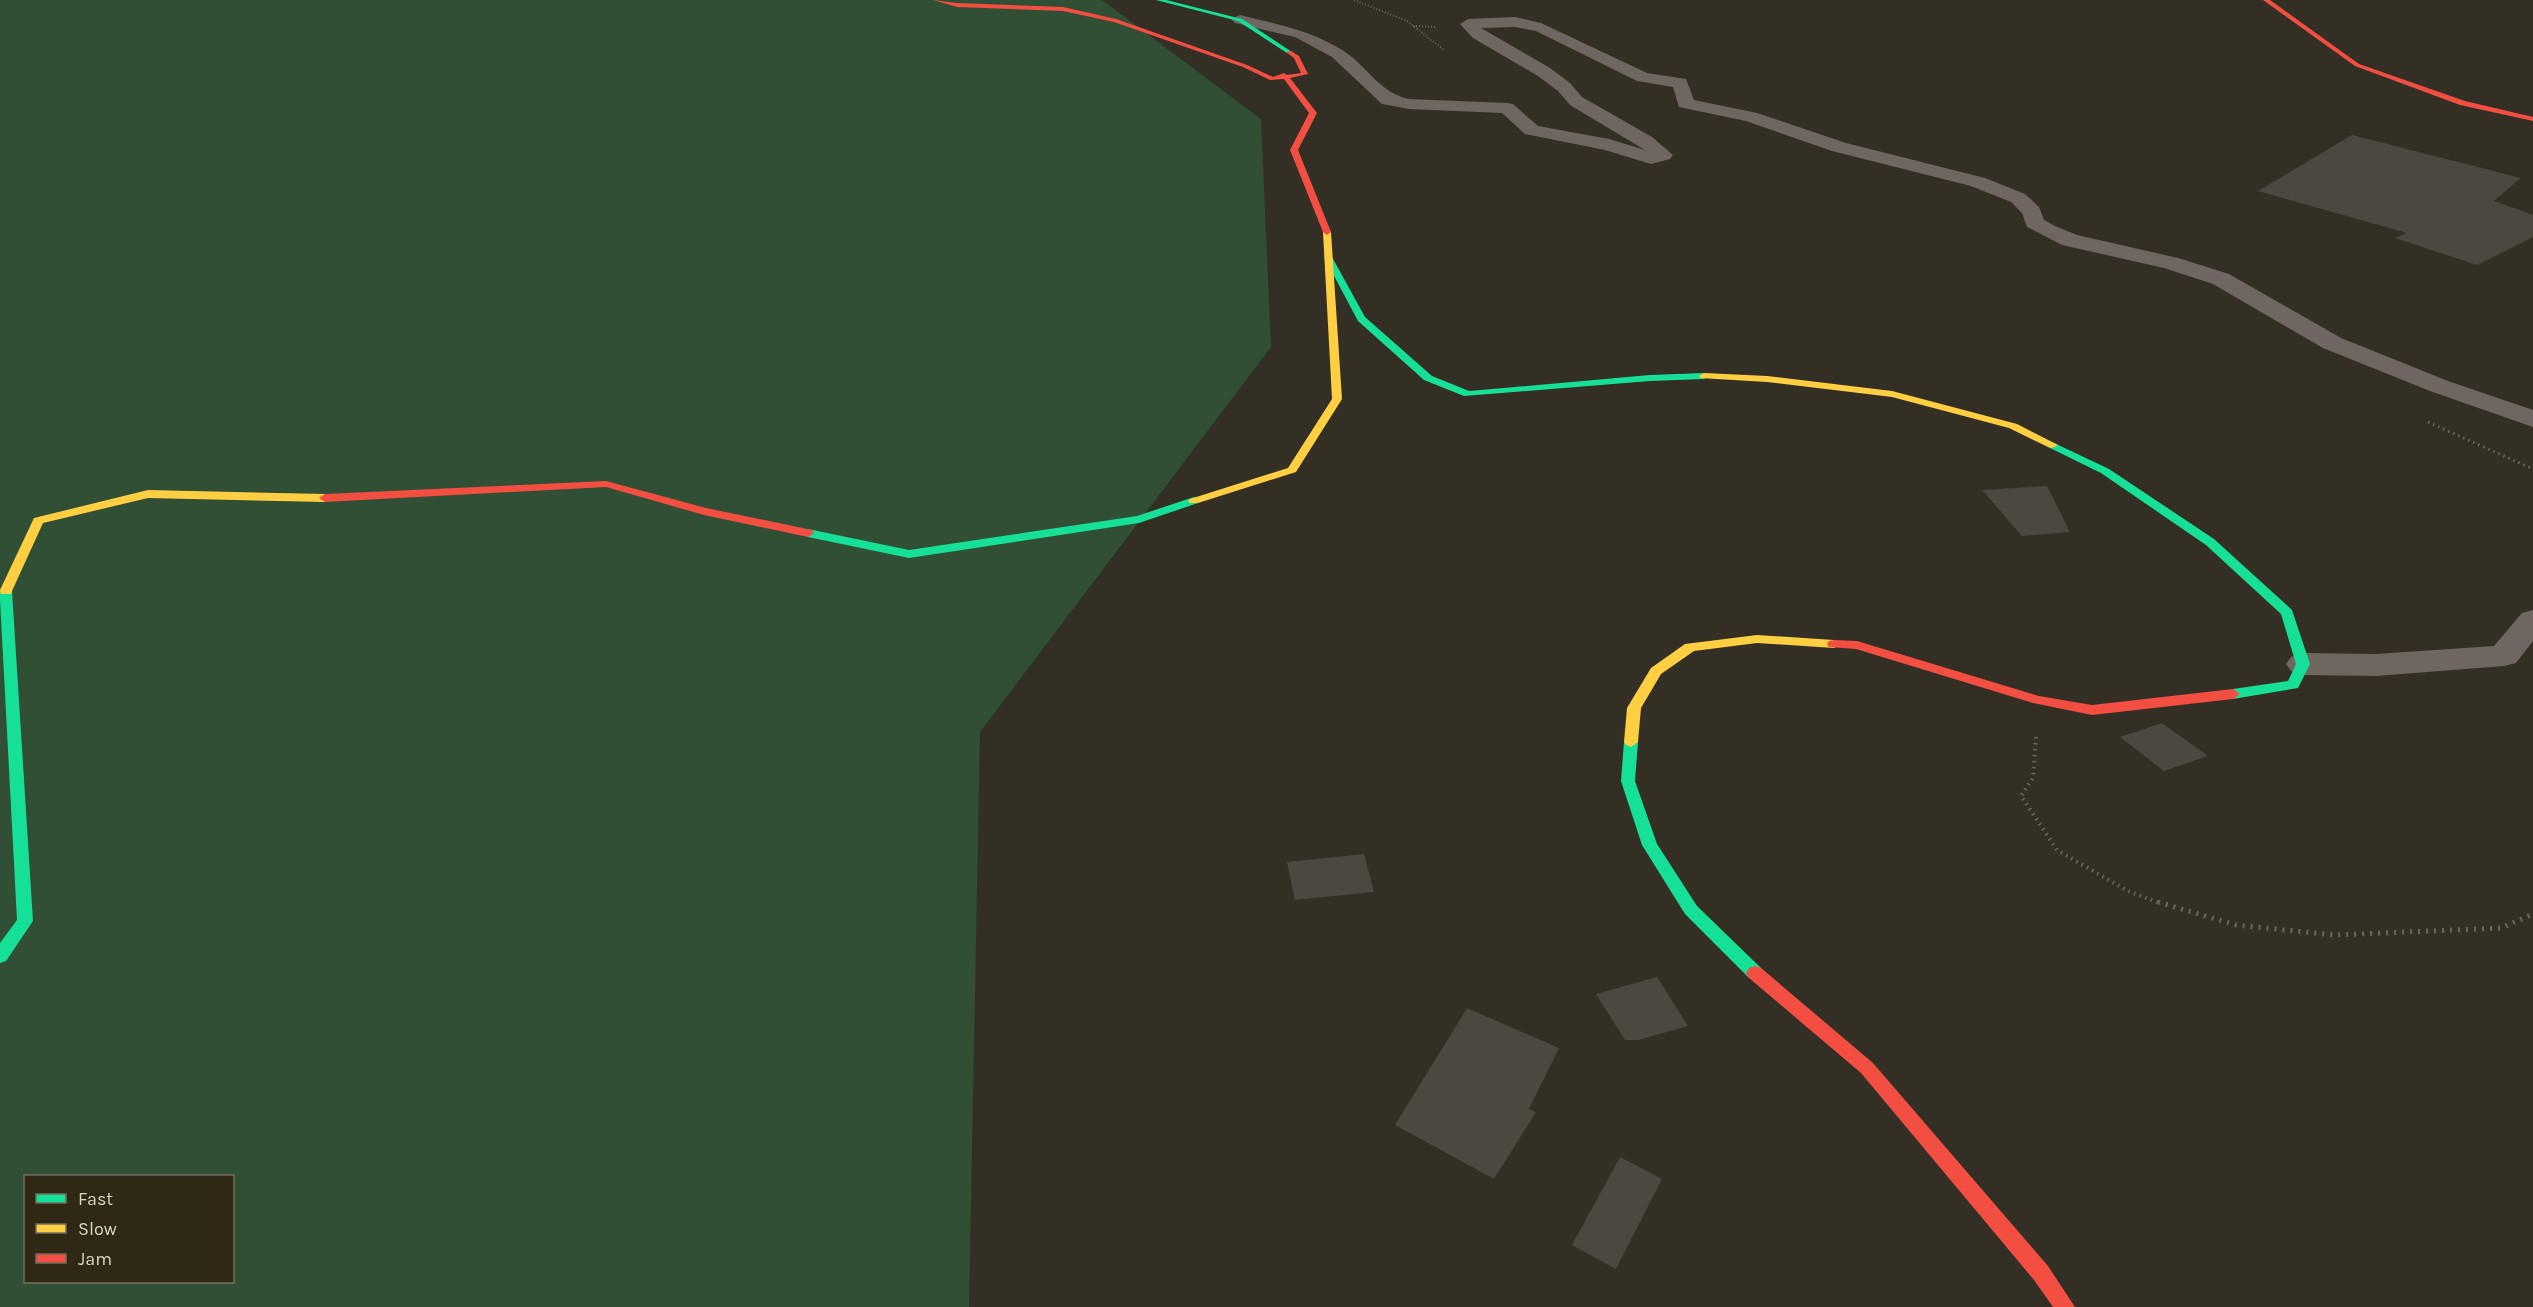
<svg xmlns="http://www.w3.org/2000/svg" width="2533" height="1307" font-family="Karla,sans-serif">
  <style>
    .green { fill: #304f34; fill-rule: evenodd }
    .building { fill: #4c483f }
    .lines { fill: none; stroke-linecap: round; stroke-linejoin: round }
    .path-far3 { stroke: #6b6660; stroke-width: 2; stroke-dasharray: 1 2; stroke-linecap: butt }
    .path-far2 { stroke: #6b6660; stroke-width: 3; stroke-dasharray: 1.5 4; stroke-linecap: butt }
    .path-far1 { stroke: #6b6660; stroke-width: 4; stroke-dasharray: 1.5 4.5; stroke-linecap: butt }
    .path { stroke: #6b6660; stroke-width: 5; stroke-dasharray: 2 6; stroke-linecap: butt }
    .street { fill: #6f6661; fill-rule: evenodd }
    .fast { fill: #16e098; fill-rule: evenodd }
    .slow { fill: #ffcf43; fill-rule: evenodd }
    .jam { fill: #f24e42; fill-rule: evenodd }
  </style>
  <rect width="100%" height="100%" fill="#342f24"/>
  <path class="green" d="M0 0H1102L1261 119 1271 347 980 732 969 1307H0ZM26 1176H232V1282H26Z"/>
  <path class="building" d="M2352 135 2521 178 2494 201 2533 215V237L2477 265 2395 238 2407 233 2258 191Z
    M2047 486 2070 532 2022 536 1982 490Z
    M2162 723 2208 756 2164 771 2120 737Z
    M1364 854 1374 892 1295 900 1287 862Z
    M1657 977 1688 1026 1638 1040H1625L1596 994Z
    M1467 1008 1559 1048 1529 1109 1536 1112 1494 1179 1395 1125Z
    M1620 1157 1662 1179 1616 1269 1572 1245Z"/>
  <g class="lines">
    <path class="path-far3" d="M1354 0 1407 21 1444 50
      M1413 26 1436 27"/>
    <path class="path-far2" d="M2428 422 2533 469"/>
    <path class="path-far1" d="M2036 737 2033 778 2021 796 2057 850 2128 891 2162 904"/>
    <path class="path" d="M2158 902 2236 925 2335 935 2501 928 2533 914"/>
    <path class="street" d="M1240 15C1276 24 1310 30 1342 50 1367 65 1379 93 1409 99L1507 103 1513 104 1538 126 1609 139 1645 150 1570 105 1558 91 1538 76 1473 38 1460 24 1468 19 1515 17 1541 23 1647 73 1686 79 1694 100 1757 113 1846 143 1985 178 2025 194 2039 207 2044 220 2055 226 2077 235 2178 258 2229 274 2341 338 2448 381 2533 410V427L2430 391 2323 348 2213 284 2164 268 2062 245 2027 227 2022 213 2011 202 1971 186 1832 151 1746 121 1679 107 1673 87 1637 81 1536 31 1515 27 1481 28 1550 68 1570 83 1582 97 1652 137 1673 155 1670 159 1651 164 1605 150 1525 134 1502 113 1409 109 1382 104 1332 57 1295 37 1235 23 1232 20 1235 17Z
      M2533 610V641L2516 663 2504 666 2376 676 2303 675 2291 671 2286 664 2291 657 2303 653 2376 654 2494 646 2522 613Z"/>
    <path class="fast" d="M1156 0H1166L1242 19 1292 52 1287 53 1238 21Z
      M1328 254 1332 257 1365 317 1432 376 1469 391 1650 375 1704 373 1709 376 1704 379 1650 381 1464 396 1424 380 1358 321 1324 257Z
      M2052 442 2109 469 2214 539 2292 610 2310 664 2298 688 2233 699 2228 697 2226 694 2233 689 2288 681 2296 664 2281 614 2206 545 2101 473 2048 447V443Z
      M1194 497 1200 501 1198 503 1139 523 909 558 808 537 802 533 808 529 909 550 1137 516Z
      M6 587 12 591 33 921 6 961 0 963V943L17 920 0 599V590Z
      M1631 737 1638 742 1635 781 1657 844 1697 906 1761 968 1764 973 1761 978 1755 980 1749 978 1685 914 1642 845 1621 781 1624 742Z"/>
    <path class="slow" d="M1327 229 1331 232 1342 399 1296 472 1198 503H1190L1188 501 1190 499 1288 468 1332 399 1323 232Z
      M1704 373 1767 376 1892 391 2017 424 2058 445 2052 448 2048 447 2009 428 1892 397 1767 382 1700 378 1699 376Z
      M148 490 325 494 331 498 325 502 148 498 43 523 12 591 11 594H1L0 590 34 518Z
      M1757 635 1834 640 1841 644 1834 648 1757 643 1694 651 1661 674 1641 708 1638 742 1631 747 1626 745 1624 742 1627 708 1651 668 1685 644Z"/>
    <path class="jam" d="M933 0 957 3 1063 7 1116 19 1247 65 1273 77 1284 73 1287 75 1301 73 1294 58 1286 52 1291 51 1299 56 1308 74 1290 78 1317 113 1298 150 1331 232 1327 235 1323 232 1290 150 1309 113 1284 79 1270 80 1243 67 1114 22 1063 11 957 7Z
      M2263 0H2270L2359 64 2465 101 2533 117V121L2460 105 2355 66Z
      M606 481 706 508 812 530 814 533 808 537 704 515 606 487 325 502 319 498 325 494Z
      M1834 640 1857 641 2039 696 2092 705 2233 689 2240 694 2233 699 2092 715 2033 703 1856 649 1829 647 1827 644 1829 641Z
      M1755 966 1761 968 1873 1063 2048 1266 2075 1307H2053L2034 1280 1861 1073 1749 978 1746 973 1749 968Z"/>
  </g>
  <rect x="24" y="1175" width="210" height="108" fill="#2f2814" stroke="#736d5c" stroke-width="1.5"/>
  <rect x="36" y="1194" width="30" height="9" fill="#16e098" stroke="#736d5c" stroke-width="1.5"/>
  <text x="78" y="1205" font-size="18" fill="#dad5c9">Fast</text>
  <rect x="36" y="1224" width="30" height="9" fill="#ffcf43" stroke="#736d5c" stroke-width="1.5"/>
  <text x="78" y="1235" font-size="18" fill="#dad5c9">Slow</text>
  <rect x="36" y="1254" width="30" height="9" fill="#f24e42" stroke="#736d5c" stroke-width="1.5"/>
  <text x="78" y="1265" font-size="18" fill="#dad5c9">Jam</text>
</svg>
